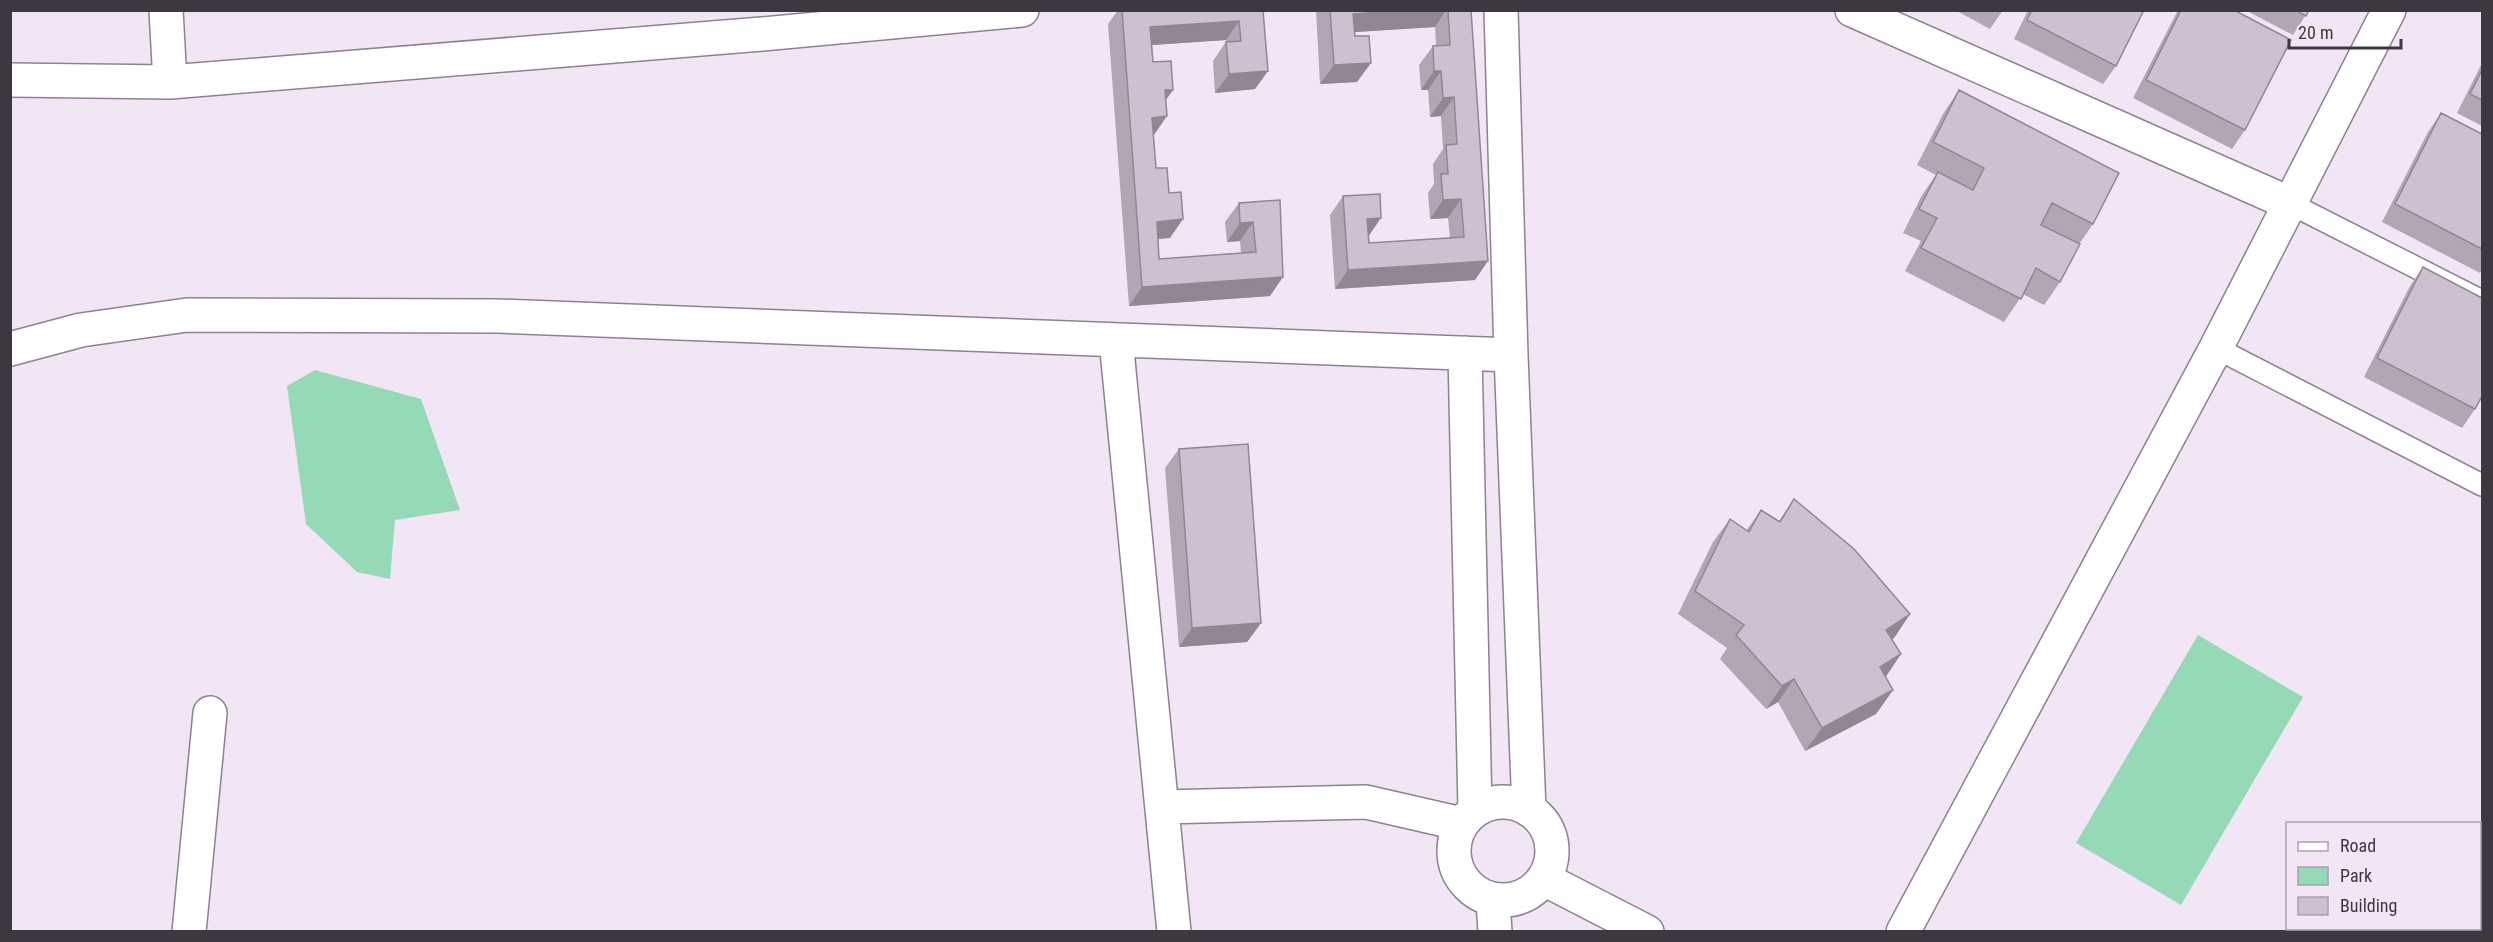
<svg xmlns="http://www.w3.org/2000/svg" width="2493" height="942" font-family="'Roboto Condensed',sans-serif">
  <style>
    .green { fill: #95d9b7 }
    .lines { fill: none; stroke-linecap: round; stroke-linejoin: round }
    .service-casing { stroke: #8d8291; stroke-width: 24 }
    .minor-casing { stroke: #8d8291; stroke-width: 36 }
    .service { stroke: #fff; stroke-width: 21 }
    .minor { stroke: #fff; stroke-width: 33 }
    .wall { fill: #b0a6b4 }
    .shaded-wall { fill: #908792 }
    .building { fill: #cdc1d1; stroke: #908792; stroke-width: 1.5 }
  </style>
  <rect width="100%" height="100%" fill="#f2e6f6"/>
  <path class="green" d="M315 370 421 399 460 510 395 520 390 579 357 572 306 524 287 386Z
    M2198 635 2303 697 2181 905 2076 843Z"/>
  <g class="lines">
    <defs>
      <path id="service" d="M2291 204 2482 301
        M2216 348 2482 485"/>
      <path id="minor" d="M166 10 170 82
        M1501 10 1511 355 1529 810
        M1852 10 2291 204
        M10 80 170 82 762 34 1022 10
        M1116 340 1174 932
        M10 349 81 330 187 315 498 316 1511 355
        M1465 353 1475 810
        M1454 851a49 49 0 1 1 98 0a49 49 0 1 1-98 0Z
        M1163 807 1366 802 1462 824
        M1544 879 1647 932
        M1493 900 1495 932
        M189 932 210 713
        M1903 932 2216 348 2389 10"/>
    </defs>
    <use href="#service" class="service-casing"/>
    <use href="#minor" class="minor-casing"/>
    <use href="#service" class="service"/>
    <use href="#minor" class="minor"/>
  </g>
  <path class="wall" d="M1118 10H1263L1268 71 1255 89 1215 93 1213 61 1226 42V40L1152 45 1153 62 1173 90 1166 99 1153 135 1156 168 1170 238 1158 239 1159 259 1241 253 1240 241 1227 242 1225 222 1239 203 1280 200 1270 296 1129 306 1108 24Z
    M1316 10H1471L1475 280 1335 289 1330 215 1343 196 1368 236 1369 243 1450 238 1448 218 1430 219 1428 193 1434 184 1433 164 1443 149 1441 116 1430 117 1428 90H1421L1419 65 1433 46H1436L1435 27 1355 32 1357 82 1320 84Z
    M1955 10H2003L1990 29Z
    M2028 10H2144L2116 66 2103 84 2014 39Z
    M2178 10H2234L2245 130 2232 149 2133 98Z
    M2245 10H2309L2293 35Z
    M2482 63V126L2457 113Z
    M1959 90 2093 224 2079 244 2060 282 2044 305 2023 294 2004 322 1905 271 1921 241 1903 233 1922 195 1936 175 1917 165 1943 114Z
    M2441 113 2482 134V270L2480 273 2382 222 2428 132Z
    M2423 267 2475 409 2462 428 2364 377 2410 286Z
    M1179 449 1261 623 1247 642 1179 647 1165 468Z
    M1794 499 1910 614 1894 638 1892 639 1885 677 1893 690 1876 714 1805 751 1778 702 1766 709 1720 659 1727 648 1678 614 1713 542 1730 519 1746 531 1761 510 1779 521Z"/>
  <path class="shaded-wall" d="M1408 10H1446L1435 27 1340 33 1353 14Z
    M1239 21 1226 40 1137 46 1150 27Z
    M1371 63 1357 82 1320 84 1334 65Z
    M1268 71 1255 89 1215 93 1229 74Z
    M1434 71H1441L1428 90H1421Z
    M1165 90H1173L1160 108Z
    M1454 97 1441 116 1430 117 1443 98Z
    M1167 116 1154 135 1139 137 1152 118Z
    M1461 199 1448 218 1430 219 1443 200Z
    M1381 218 1368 237 1367 219Z
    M1183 219 1170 238 1143 240 1157 222Z
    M1253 222 1240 241 1227 242 1240 223Z
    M1488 261 1475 280 1335 289 1348 270Z
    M1283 277 1270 296 1129 306 1142 287Z
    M1910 614 1894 638 1869 653 1886 630Z
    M1261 623 1247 642 1179 647 1192 628Z
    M1901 654 1885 678 1880 667Z
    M1794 679 1778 702 1766 709 1782 686Z
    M1893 690 1876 714 1805 751 1822 728Z"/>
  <path class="building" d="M1122 10H1263L1268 71 1229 74 1226 42 1241 41 1239 21 1150 27 1153 62 1171 61 1173 90H1165L1167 116 1152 118 1156 168H1167L1169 193 1181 192 1183 219 1157 222 1159 259 1256 252 1253 222 1240 223 1239 203 1280 200 1283 277 1142 287Z
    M1330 10H1408L1353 14 1355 36H1369L1371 63 1334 65Z
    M1448 10H1471L1488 261 1348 270 1343 196 1380 194 1381 218 1367 219 1369 243 1464 237 1461 199 1443 200 1441 174H1448L1446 145 1457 144 1454 97 1443 98 1441 71H1434L1433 46 1450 45Z
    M2032 10H2144L2116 66 2027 20Z
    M2181 10H2234L2291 40 2245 130 2146 80Z
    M2295 10H2309L2306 16Z
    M2482 70V100L2470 94Z
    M1959 90 2119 173 2093 224 2052 203 2041 225 2080 244 2060 282 2036 268 2021 299 1921 248 1937 218 1919 209 1938 172 1973 190 1984 168 1933 142Z
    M2441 113 2482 134V249L2395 204Z
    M2423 267 2482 298V396L2475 409 2377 358Z
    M1248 444 1261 623 1192 628 1179 449Z
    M1794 499 1854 549 1910 614 1886 630 1901 654 1880 667 1893 690 1822 728 1794 679 1782 686 1736 635 1744 625 1695 591 1730 519 1749 532 1761 510 1780 522Z"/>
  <rect width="2493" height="942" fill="none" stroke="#3d383f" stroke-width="24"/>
  <rect x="2286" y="822" width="195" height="108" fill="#f2e6f6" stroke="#aaa0ad" stroke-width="1.5"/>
  <rect x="2298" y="842" width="30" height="9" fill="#ffffff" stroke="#aaa0ad" stroke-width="1.5"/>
  <text x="2340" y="852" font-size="18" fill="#3d383f">Road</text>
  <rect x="2298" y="867" width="30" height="18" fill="#95d9b7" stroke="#aaa0ad" stroke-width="1.5"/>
  <text x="2340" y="882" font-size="18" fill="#3d383f">Park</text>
  <rect x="2298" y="897" width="30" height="18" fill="#cdc1d1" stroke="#aaa0ad" stroke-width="1.5"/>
  <text x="2340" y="912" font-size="18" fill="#3d383f">Building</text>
  <path d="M2289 39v9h112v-9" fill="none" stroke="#3d383f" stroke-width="3"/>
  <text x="2298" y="39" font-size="18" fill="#3d383f" stroke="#f2e6f6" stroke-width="4.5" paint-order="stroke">20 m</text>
</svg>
